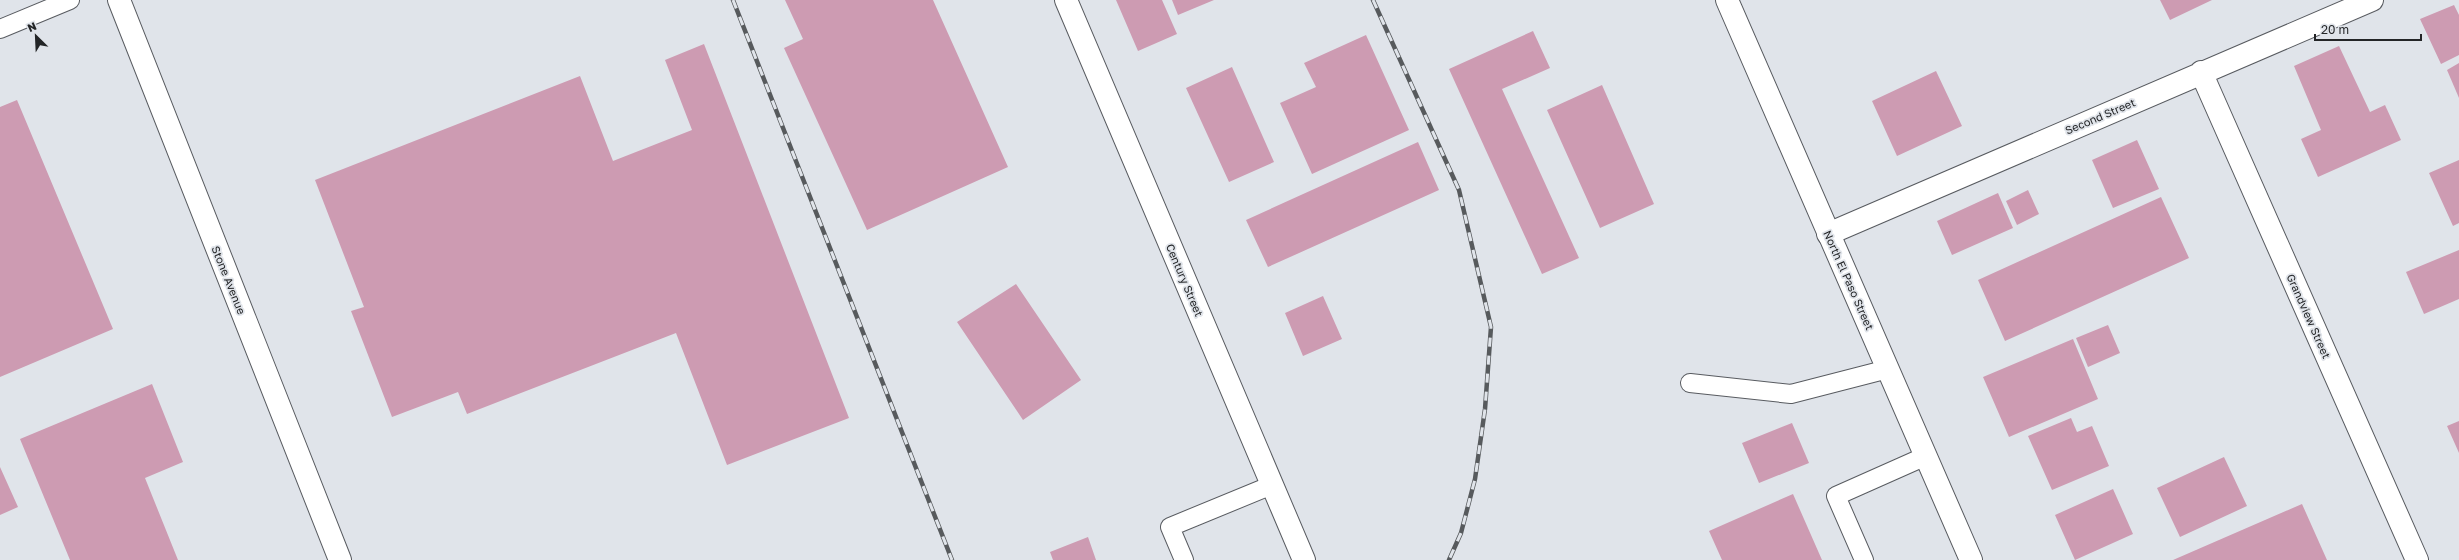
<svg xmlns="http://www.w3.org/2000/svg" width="2459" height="560" font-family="'Golos Text',sans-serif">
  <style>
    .building { fill: #cd9bb2 }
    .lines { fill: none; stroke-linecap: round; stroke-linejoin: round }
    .service-casing { stroke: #585b60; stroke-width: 20 }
    .minor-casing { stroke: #585b60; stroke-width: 24 }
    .tertiary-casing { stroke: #585b60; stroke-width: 24 }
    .service { stroke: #fff; stroke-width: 18 }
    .minor { stroke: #fff; stroke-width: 22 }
    .tertiary { stroke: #fff; stroke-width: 22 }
    .rail-casing { stroke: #575a5d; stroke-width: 4.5 }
    .rail { stroke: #e0e4ea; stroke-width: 3; stroke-dasharray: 9; stroke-linecap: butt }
    .labels { text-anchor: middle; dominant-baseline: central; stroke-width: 3.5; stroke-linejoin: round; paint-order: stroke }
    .street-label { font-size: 11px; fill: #232527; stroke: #e0e4ea }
  </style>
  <rect width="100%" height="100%" fill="#e0e4ea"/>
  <path class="building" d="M785 0H933L1008 167 867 230 784 48 803 39Z
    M1116 0H1162L1177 34 1138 51Z
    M1172 0H1214L1178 15Z
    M2160 0H2212L2170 20Z
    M2454 5 2459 15V55L2441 64 2420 19Z
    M1533 31 1550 68 1502 89 1579 258 1542 274 1449 69Z
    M1366 35 1409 130 1312 174 1280 103 1316 87 1304 63Z
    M704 44 849 418 727 465 676 333 467 414 458 392 392 417 351 311 364 307 315 180 580 76 613 161 692 130 665 60Z
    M2339 46 2370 112 2385 105 2401 140 2318 177 2301 139 2321 130 2294 66Z
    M2459 63V98L2447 70Z
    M1232 67 1274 162 1229 182 1186 88Z
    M1936 71 1962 126 1897 156 1872 101Z
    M1602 85 1654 204 1600 228 1547 110Z
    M17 100 113 329 0 377V107Z
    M2137 140 2159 189 2113 208 2092 160Z
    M1418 142 1439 190 1268 267 1246 220Z
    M2459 160V223L2453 226 2429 173Z
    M2028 190 2039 214 2017 225 2006 201Z
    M1998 193 2013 228 1952 255 1937 221Z
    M2161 197 2189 258 2005 341 1978 280Z
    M2459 250V299L2424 314 2406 272Z
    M1016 284 1081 380 1023 420 957 322Z
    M1323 296 1342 339 1303 356 1285 313Z
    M2108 325 2120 353 2088 367 2076 338Z
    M2073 339 2098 399 2009 437 1983 377Z
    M152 384 183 462 145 478 178 560H70L20 439Z
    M2071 418 2077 432 2092 426 2109 466 2052 490 2028 436Z
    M2459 421V453L2447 426Z
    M1792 423 1809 463 1759 483 1742 443Z
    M2224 457 2247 506 2180 537 2157 488Z
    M0 467 18 507 0 515Z
    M2113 489 2133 534 2075 560 2055 515Z
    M1793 494 1822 560H1722L1709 531Z
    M2302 504 2327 560H2173Z
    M1088 537 1096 560H1053L1050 552Z"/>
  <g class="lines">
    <defs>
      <path id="service" d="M0 29 70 0
        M1690 383 1791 394 1888 369
        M1184 560 1170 527 1272 485
        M1864 560 1836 496 1926 456"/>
      <path id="minor" d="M1066 0 1304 560
        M2201 72 2417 560
        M1828 234 2372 0"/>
      <path id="tertiary" d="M119 0 340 560
        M1727 0 1971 560"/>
    </defs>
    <use href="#service" class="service-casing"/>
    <use href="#minor" class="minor-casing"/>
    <use href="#tertiary" class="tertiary-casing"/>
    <use href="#service" class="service"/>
    <use href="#minor" class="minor"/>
    <use href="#tertiary" class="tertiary"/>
    <defs>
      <path id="rail" d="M733 0 952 560
        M1373 0 1459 190 1491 327 1485 409 1475 479 1461 533 1449 560"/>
    </defs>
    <use href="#rail" class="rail-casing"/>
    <use href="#rail" class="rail"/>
  </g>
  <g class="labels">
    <g class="street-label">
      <text transform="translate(2100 116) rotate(-23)">Second Street</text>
      <text transform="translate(229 280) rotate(68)">Stone Avenue</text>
      <text transform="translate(1185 280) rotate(67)">Century Street</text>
      <text transform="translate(1849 280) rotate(66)">North El Paso Street</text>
      <text transform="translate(2309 316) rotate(66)">Grandview Street</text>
    </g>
  </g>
  <g transform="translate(36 36) rotate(336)" stroke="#e0e4ea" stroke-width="3" paint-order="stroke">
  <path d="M0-3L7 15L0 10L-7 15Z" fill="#232527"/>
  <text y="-6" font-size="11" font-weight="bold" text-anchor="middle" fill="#232527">N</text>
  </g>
  <path d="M2315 34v6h106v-6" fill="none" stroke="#232527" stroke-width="2"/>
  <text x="2321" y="34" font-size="12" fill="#232527" stroke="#e0e4ea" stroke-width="3" paint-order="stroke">20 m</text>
</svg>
